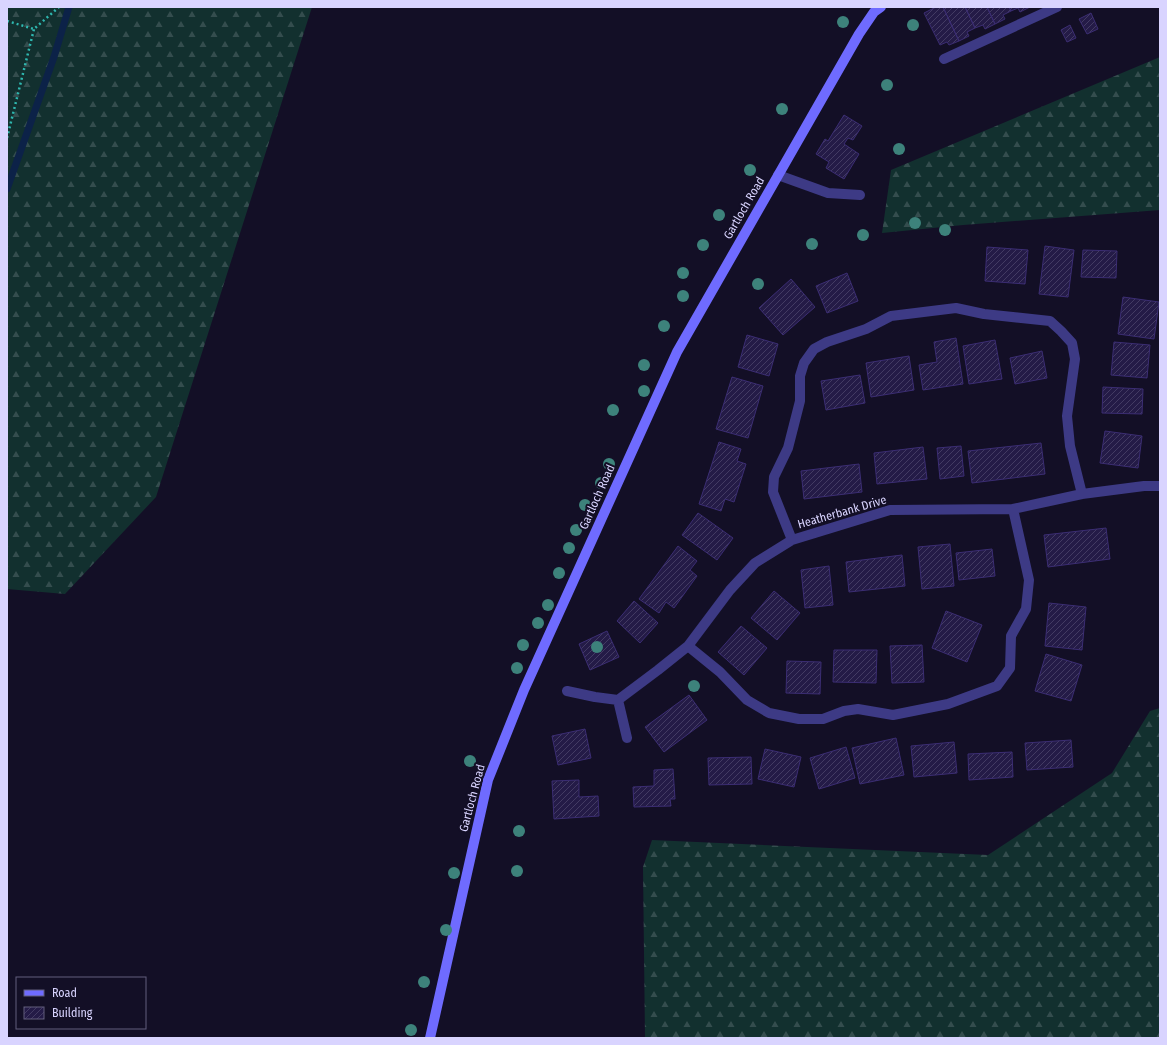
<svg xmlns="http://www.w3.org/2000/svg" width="1167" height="1045" font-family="'Fira Sans Condensed',sans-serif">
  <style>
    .forest { fill: url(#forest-firs) }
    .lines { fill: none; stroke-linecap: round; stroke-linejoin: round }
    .stream { stroke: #0c2248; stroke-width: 7 }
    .building { fill: url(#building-hatch); stroke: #3b2d73 }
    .path { stroke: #2fb8b0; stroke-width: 2.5; stroke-dasharray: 2 3; stroke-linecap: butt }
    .lane { stroke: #3d3a85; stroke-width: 10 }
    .street { stroke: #3d3a85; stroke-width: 10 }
    .secondary { stroke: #6f6bff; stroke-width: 10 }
    .tree { fill: #3d827b }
    .labels { text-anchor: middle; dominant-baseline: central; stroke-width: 4; stroke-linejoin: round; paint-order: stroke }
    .street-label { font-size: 12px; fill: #d9d4ff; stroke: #130f26 }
  </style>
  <defs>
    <pattern id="forest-firs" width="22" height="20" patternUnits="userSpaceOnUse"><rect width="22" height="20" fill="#12302f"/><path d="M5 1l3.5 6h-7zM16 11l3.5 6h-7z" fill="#344d4e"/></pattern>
    <pattern id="building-hatch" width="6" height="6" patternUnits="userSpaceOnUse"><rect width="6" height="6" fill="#241b47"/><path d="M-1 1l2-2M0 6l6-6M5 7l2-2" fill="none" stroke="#433b63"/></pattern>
  </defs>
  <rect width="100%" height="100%" fill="#130f26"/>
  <path class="forest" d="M8 7H312L156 497 65 594 7 589Z
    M1160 57V210L963 225 882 233 891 170Z
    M1160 708V1038H645L643 867 652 840 988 855 1112 773 1150 711Z"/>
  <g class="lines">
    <path class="stream" d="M7 189 54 57 69 7"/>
  </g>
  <path class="building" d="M936 7H943L959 41 949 45 947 42 940 45 924 13Z
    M943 7H965L975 28 967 32 969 36 959 41Z
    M965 7H987L995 24 985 29 983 25 975 28Z
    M987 7H1009L1011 11 1003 15 1005 19 995 24Z
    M1009 7H1030L1020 12 1018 8 1011 11Z
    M1091 13 1098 29 1087 34 1079 19Z
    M1070 25 1076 38 1067 42 1061 30Z
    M844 115 862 126 853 140 848 138 844 144 859 154 844 179 826 168 829 162 816 154 825 139 828 141Z
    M1045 246 1074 250 1068 297 1039 294Z
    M987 247 1028 250 1025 284 985 281Z
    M1083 250 1117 251 1116 278 1081 277Z
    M847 273 858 301 827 313 816 286Z
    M791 279 815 307 783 335 759 308Z
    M1123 297 1159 302 1154 339 1118 334Z
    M747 335 778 344 769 376 738 367Z
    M956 338 963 384 923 390 919 365 937 362 934 342Z
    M995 340 1002 379 969 384 963 346Z
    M1114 342 1150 345 1147 378 1111 375Z
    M1042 351 1047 378 1015 384 1010 358Z
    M909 356 914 390 871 397 866 363Z
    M860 375 865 403 826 410 821 381Z
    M732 377 763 386 748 438 716 429Z
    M1103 387 1143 389 1142 414 1102 413Z
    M1105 431 1142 436 1138 468 1100 463Z
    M719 442 741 449 737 461 746 464 734 502 725 499 721 511 699 504Z
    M1041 443 1045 474 972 483 968 451Z
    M961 446 964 476 940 479 937 448Z
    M923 447 927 479 877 484 874 453Z
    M859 464 862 492 804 499 801 471Z
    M698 513 733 538 717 560 682 535Z
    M1106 528 1110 559 1048 567 1044 535Z
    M950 544 954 586 922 589 918 547Z
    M678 546 697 561 690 570 697 576 674 608 666 602 659 613 639 599Z
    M992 549 995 576 959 580 956 553Z
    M902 555 905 586 849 592 846 562Z
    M829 566 833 605 805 608 801 570Z
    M774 591 800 613 777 640 751 618Z
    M634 601 658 623 640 643 617 621Z
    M1049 603 1086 607 1082 650 1045 646Z
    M946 611 982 625 967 662 932 648Z
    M741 626 767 648 744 675 718 652Z
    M607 631 619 657 590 670 579 644Z
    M922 645 924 682 892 683 890 646Z
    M834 650H877L876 683 833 682Z
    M1046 654 1082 665 1071 701 1035 691Z
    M787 661 821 662 820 694 786 693Z
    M689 695 707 720 664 752 645 727Z
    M585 729 591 758 558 765 552 736Z
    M896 738 904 775 860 784 852 748Z
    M1071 740 1073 767 1027 770 1025 743Z
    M954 742 957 773 914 777 911 746Z
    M846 747 855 778 819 789 810 758Z
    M765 749 801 757 794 787 758 779Z
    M1012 752 1013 777 969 780 968 754Z
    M751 757 752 784 709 785 708 758Z
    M673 769 675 799H670L671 806 634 807 633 787 654 786V770Z
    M579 780V797L598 796 599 816 554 819 552 781Z"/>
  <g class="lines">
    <path class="path" d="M7 21 34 29 59 7
      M7 138 34 29"/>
    <path class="lane" d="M944 59 1057 7"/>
    <path class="street" d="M778 175 828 193 860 195
      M792 540 773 492 774 477 788 448 800 401V376L804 363 814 349 827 342 866 329 891 316 956 308 984 314 1050 321 1061 331 1072 343 1075 359 1067 416 1070 446 1082 494
      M688 646 720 672 747 700 769 713 799 719H823L844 711 858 709 893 715 948 704 997 686 1010 668 1011 636 1026 609 1029 580 1013 509
      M567 691 595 697 618 700 658 670 688 646 730 590 755 563 792 540 890 510 1013 509 1082 494 1144 486H1160
      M618 700 627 738"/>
    <path class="secondary" d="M430 1038 488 780 524 690 677 352 859 34 874 12 881 7"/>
  </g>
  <g class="tree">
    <circle cx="843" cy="22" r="6"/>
    <circle cx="913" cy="25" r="6"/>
    <circle cx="887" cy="85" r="6"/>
    <circle cx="782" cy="109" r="6"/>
    <circle cx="899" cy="149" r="6"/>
    <circle cx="750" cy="170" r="6"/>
    <circle cx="719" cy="215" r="6"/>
    <circle cx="915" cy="223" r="6"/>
    <circle cx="945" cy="230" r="6"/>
    <circle cx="863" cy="235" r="6"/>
    <circle cx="812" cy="244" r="6"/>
    <circle cx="703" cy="245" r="6"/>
    <circle cx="683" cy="273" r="6"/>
    <circle cx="758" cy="284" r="6"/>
    <circle cx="683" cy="296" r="6"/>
    <circle cx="664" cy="326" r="6"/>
    <circle cx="644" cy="365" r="6"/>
    <circle cx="644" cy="391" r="6"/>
    <circle cx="613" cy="410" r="6"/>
    <circle cx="609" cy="464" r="6"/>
    <circle cx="601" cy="483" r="6"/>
    <circle cx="585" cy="505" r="6"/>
    <circle cx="576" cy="530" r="6"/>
    <circle cx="569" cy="548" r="6"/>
    <circle cx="559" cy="573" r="6"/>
    <circle cx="548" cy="605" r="6"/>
    <circle cx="538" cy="623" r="6"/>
    <circle cx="523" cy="645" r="6"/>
    <circle cx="597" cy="647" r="6"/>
    <circle cx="517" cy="668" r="6"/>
    <circle cx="694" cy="686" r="6"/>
    <circle cx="470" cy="761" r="6"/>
    <circle cx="519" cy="831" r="6"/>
    <circle cx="517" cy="871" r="6"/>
    <circle cx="454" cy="873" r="6"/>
    <circle cx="446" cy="930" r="6"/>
    <circle cx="424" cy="982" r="6"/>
    <circle cx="411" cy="1030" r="6"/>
  </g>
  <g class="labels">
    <g class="street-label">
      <text transform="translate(744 208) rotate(-60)">Gartloch Road</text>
      <text transform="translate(597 497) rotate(-66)">Gartloch Road</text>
      <text transform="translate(842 512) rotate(-16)">Heatherbank Drive</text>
      <text transform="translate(472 798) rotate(-75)">Gartloch Road</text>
    </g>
  </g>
  <rect width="1167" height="1045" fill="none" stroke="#d9d4ff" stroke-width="16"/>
  <rect x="16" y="977" width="130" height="52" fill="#130f26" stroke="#625e7d"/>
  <rect x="24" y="990" width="20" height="6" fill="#6f6bff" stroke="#625e7d"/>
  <text x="52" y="997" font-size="12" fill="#d9d4ff">Road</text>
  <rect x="24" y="1007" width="20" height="12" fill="url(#building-hatch)" stroke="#625e7d"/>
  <text x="52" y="1017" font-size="12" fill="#d9d4ff">Building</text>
</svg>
